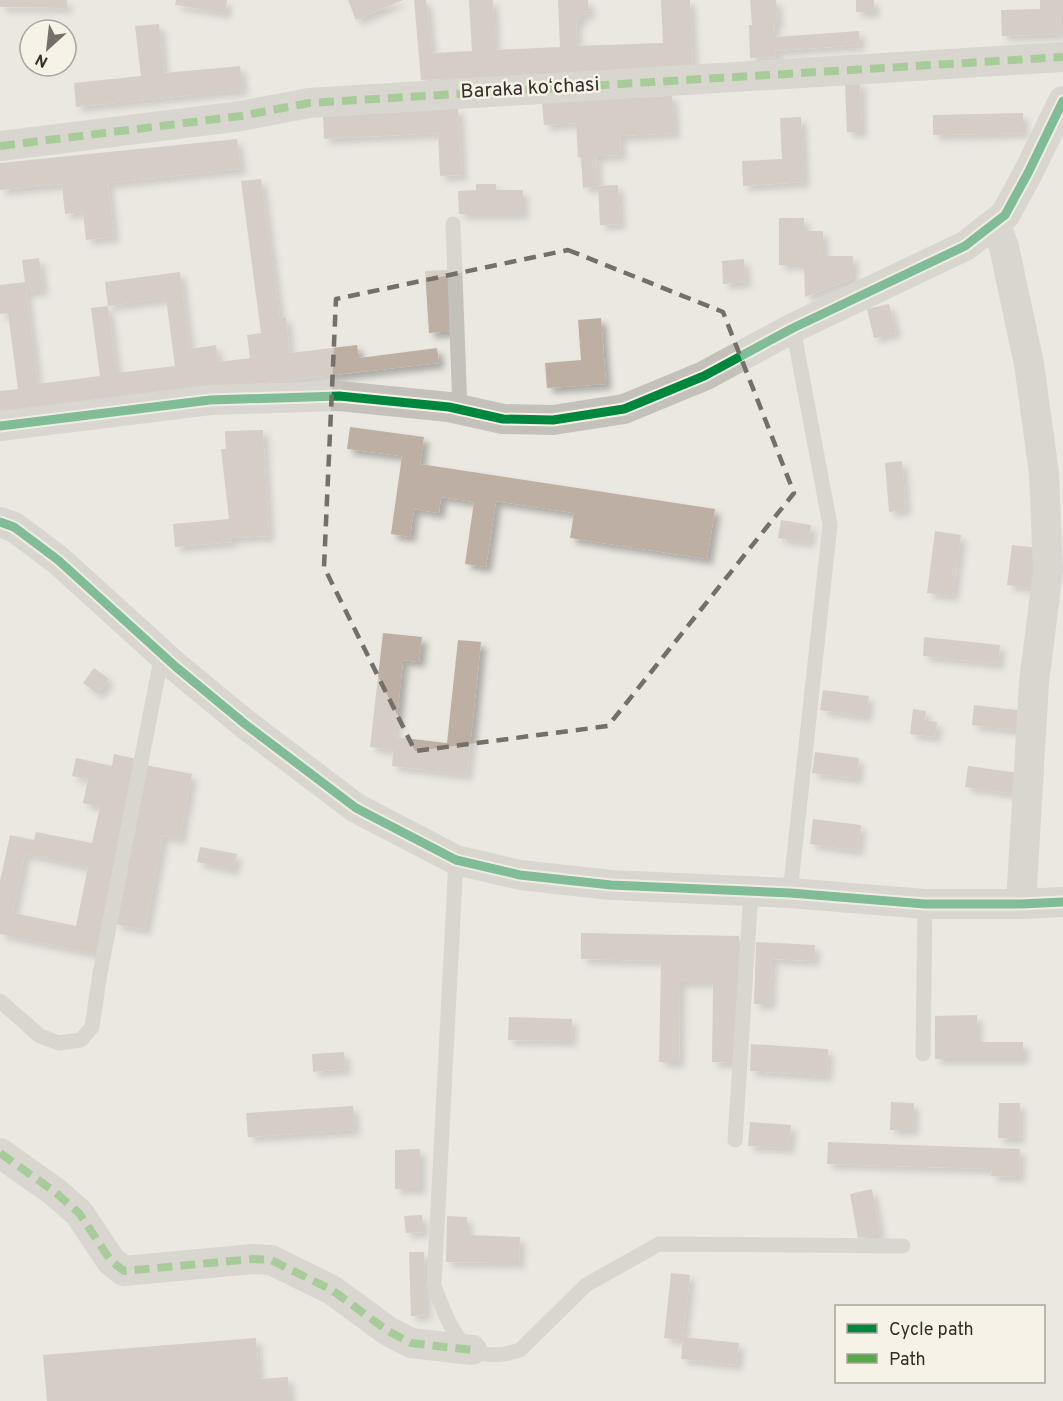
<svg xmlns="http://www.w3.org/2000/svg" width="1063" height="1401" font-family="Overpass,sans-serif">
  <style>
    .building { fill: #bdafa4; fill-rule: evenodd; filter: url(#shadow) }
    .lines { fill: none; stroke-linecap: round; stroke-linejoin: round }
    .service { stroke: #c4c0ba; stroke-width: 15 }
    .minor { stroke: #c4c0ba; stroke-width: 30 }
    .quiet { stroke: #54ab44; stroke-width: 8; stroke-dasharray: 15 8; stroke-linecap: butt }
    .cycleway-casing { stroke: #f7f2e8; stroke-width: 13 }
    .cycleway { stroke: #00873e; stroke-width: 9 }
    .marked { fill: none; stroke: #746f69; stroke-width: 4.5; stroke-dasharray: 12 8; stroke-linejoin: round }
    .labels { text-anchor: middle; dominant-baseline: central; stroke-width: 5; stroke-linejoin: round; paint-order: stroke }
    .street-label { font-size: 20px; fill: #342e29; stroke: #f7f2e8 }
  </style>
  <defs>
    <filter id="shadow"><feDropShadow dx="5.5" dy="5.5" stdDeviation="3" flood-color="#0004"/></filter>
  </defs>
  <rect width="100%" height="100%" fill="#ebe8e1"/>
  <path class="building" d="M0 0H67V8L0 7Z
    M176 0H227L225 13 175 5Z
    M348 0H403L356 20Z
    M414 0H426L432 53 472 51 469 0H493L495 50 560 47 558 0H588L589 14 581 15V21H576L577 46 663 43 661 0H690L693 68 421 80Z
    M750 0H776L778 23H774L775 37 859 31 860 45 775 51 776 57 750 58 749 25H752Z
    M856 0H874V12H856Z
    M1040 0H1063V18H1060L1061 34 1002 36 1001 10 1040 9Z
    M159 24 164 73 240 66 243 90 76 107 74 83 141 76 135 26Z
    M860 81 862 132H847L845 82Z
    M672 95 675 133 620 136 621 155 596 156 598 186 583 188 581 157H578L576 123 544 125 542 103Z
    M458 108 462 175 440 176 438 133 324 139 323 115Z
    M1023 113V133L933 135V115Z
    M801 117 804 182 743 186 742 161 782 159 780 118Z
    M237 139 241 169 108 183 114 237 86 240 83 212 65 214 62 184 0 190V163Z
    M261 179 280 318 286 317 290 353 357 345 359 358 437 348 439 363 0 413V391L18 389 8 313 0 314V285L25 282 22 260 39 258 43 290 26 292 38 384 100 376 91 308 108 306 117 373 175 366 166 298 108 306 105 282 180 272 190 349 216 345 218 362 250 358 247 335 261 333 241 181Z
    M476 184H496V190H523V214H459L458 191 476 190Z
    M618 185 620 224 600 225 598 186Z
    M779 218H804V231H823V256H853V279L805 297 804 265H779Z
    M744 259 746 282 723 284 722 261Z
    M449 270 453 331 429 333 425 271Z
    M889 304 896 332 874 338 867 309Z
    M601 318 606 384 547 388 545 363 581 360 578 320Z
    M350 427 424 437 420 464 715 509 707 559 570 538 574 513 496 501 486 567 465 564 474 502 441 497 439 513 414 509 410 537 391 534 402 456 347 449Z
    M263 430 269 536 231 538 232 542 175 547 173 524 229 519 221 449H226L225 431Z
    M902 461 906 510 889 512 885 463Z
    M781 520 811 525 809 543 778 538Z
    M935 531 961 535 953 596 927 593Z
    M1012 545 1040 548 1034 588 1007 585Z
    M383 633 422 637 419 662 403 660 395 737 447 743 458 640 481 642 467 775 392 766 393 750 370 747Z
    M924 637 1000 645 998 664 923 656Z
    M94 668 109 679 98 694 83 683Z
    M823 690 869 696 866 717 820 710Z
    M974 705 1025 711 1022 731 972 725Z
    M913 709 926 711 925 720 937 722 935 737 910 734Z
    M815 752 859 758 857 779 812 773Z
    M114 754 136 759 96 954 0 934V881L10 835 34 840 36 832 92 843 100 807 83 803 88 779 72 776 76 758 112 766ZM25 854 88 867 76 926 13 913Z
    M146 765 192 774 180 839 163 836 145 930 115 924Z
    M968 766 1019 773 1016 794 965 787Z
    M813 819 861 825 858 851 810 844Z
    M200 847 237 854 233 870 197 862Z
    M581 933 739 936 737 1063 712 1062 713 982H680L679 1062H659L661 961 581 959Z
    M756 942 815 945 814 961 772 959 770 1004H754Z
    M977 1015V1042H1023V1059H935V1016Z
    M509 1017 572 1019 571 1041 508 1040Z
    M751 1044 828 1049 827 1076 750 1071Z
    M344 1052 346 1069 313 1072 312 1054Z
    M891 1102 914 1103 913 1130H890Z
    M999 1103H1020L1019 1139 998 1138Z
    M353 1106 355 1130 248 1137 246 1113Z
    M750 1122 791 1125 789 1148 748 1146Z
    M828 1142 1020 1149 1019 1177 991 1176 992 1169 827 1164Z
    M420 1149V1189H395V1150Z
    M872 1189 880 1234 858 1238 850 1194Z
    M422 1215 423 1232 406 1233 404 1216Z
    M447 1216 467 1217V1235L520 1237 519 1263 446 1262Z
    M409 1252H424L426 1315 411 1316Z
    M671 1273 690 1275 683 1337 739 1343 737 1365 681 1359 683 1340 664 1338Z
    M256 1338 259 1379 288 1377 290 1401H47L43 1355Z"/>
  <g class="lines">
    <path class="service" d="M453 224 460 409
      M456 860 434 1285C450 1329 463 1369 520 1350L586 1285 659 1244 903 1246
      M790 893 830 525 793 328
      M0 1001 40 1036 59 1043 81 1040 92 1027 100 973 162 654
      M923 1054 925 904
      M735 1140 751 891"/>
    <path class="minor" d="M0 146 241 116 309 103 1063 57
      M995 223 1004 247 1029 364 1044 473 1048 571 1034 682 1021 904
      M0 426 210 400 339 396 449 407 503 419 553 420 624 409 704 376 793 328 965 246 1005 215 1028 173 1063 101
      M0 522 14 527 58 560 176 667 245 724 356 808 456 860 520 875 611 885 790 893 925 904H1021L1063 902
      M0 1153 55 1192 79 1213 111 1261 124 1271 253 1259 271 1260 332 1290 388 1331 411 1343 472 1350"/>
    <path class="quiet" d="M0 146 241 116 309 103 1063 57
      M0 1153 55 1192 79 1213 111 1261 124 1271 253 1259 271 1260 332 1290 388 1331 411 1343 472 1350"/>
    <defs>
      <path id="cycleway" d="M0 426 210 400 339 396 449 407 503 419 553 420 624 409 704 376 793 328 965 246 1005 215 1028 173 1063 101
        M0 522 14 527 58 560 176 667 245 724 356 808 456 860 520 875 611 885 790 893 925 904H1021L1063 902"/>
    </defs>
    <use href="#cycleway" class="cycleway-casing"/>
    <use href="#cycleway" class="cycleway"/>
  </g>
  <path d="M0 0H1063V1401H0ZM568 250 723 312 794 493 608 726 415 751 324 567 336 299Z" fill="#ebe8e1" fill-opacity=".55" fill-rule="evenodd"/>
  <path class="marked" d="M568 250 723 312 794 493 608 726 415 751 324 567 336 299Z"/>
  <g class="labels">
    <g class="street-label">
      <text transform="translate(530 89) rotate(-3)">Baraka koʻchasi</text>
    </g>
  </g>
  <rect x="835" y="1305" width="210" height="78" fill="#f7f2e8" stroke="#a9a49c" stroke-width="1.5"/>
  <rect x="847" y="1324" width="30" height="9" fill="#00873e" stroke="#a9a49c" stroke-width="1.5"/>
  <text x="889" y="1335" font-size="18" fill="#342e29">Cycle path</text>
  <rect x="847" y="1354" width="30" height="9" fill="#54ab44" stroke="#a9a49c" stroke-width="1.5"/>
  <text x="889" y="1365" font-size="18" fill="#342e29">Path</text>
  <g transform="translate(48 48) rotate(207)"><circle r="28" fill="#f7f2e8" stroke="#a9a49c" stroke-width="1.5"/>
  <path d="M0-4.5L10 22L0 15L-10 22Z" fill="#746f69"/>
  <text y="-9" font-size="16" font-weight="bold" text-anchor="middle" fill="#342e29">N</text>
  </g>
</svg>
